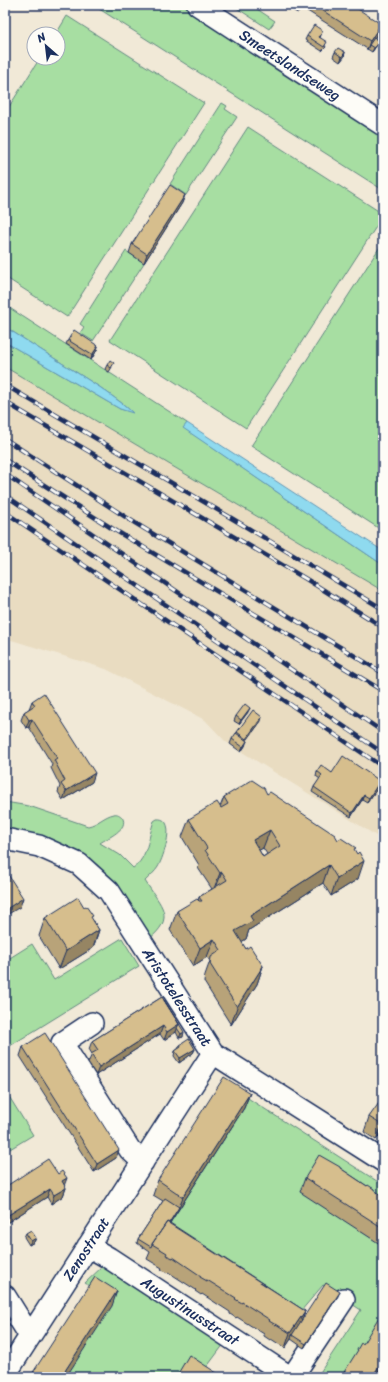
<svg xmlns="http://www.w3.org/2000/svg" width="388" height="1382" font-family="Sriracha,sans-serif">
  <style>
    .built { fill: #e9dcc1 }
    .green { fill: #a7dea2; stroke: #618680 }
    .water { fill: #8fdaef; stroke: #6196b5 }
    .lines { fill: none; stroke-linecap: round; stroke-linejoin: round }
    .minor-casing { stroke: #1b2f5e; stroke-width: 24 }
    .minor { stroke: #fdfcf7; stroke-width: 21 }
    .rail-casing { stroke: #1b2f5e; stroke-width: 4.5 }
    .rail { stroke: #fdfcf7; stroke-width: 3; stroke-dasharray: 9; stroke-linecap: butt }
    .wall { fill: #b8a379; stroke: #1b2f5e; fill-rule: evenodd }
    .shaded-wall { fill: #968563; stroke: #1b2f5e }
    .building { fill: #d6be8d; stroke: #1b2f5e; fill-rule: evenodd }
    .labels { text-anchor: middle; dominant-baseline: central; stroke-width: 3; stroke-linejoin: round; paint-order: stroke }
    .street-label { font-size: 15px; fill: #1b2f5e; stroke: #fdfcf7 }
  </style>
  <rect width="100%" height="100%" fill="#f1e9d7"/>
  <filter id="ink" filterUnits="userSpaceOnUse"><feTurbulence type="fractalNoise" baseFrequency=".025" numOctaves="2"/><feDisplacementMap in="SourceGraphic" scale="8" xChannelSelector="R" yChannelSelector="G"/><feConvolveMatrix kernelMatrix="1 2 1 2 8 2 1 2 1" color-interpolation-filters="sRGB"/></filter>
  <g filter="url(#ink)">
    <path class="built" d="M5 367 383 591V840L226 742 205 720 106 669 5 638Z"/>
    <path class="green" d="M93 5H184L383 132V190Z
      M232 5H251L275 21 269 29Z
      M67 16 204 103 67 317 5 277V113L40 58H58V34H56Z
      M222 103 227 106 225 109 237 117 186 195 170 184Z
      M248 127 383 214V216L246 428 110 340Z
      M383 242V531L251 446Z
      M126 251 144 263 93 341 80 333 84 327 80 324Z
      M5 305 187 423 184 428 280 494 283 497 383 565V591L5 367V342L106 401 120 409 132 412 123 404 101 388 5 327Z
      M5 802 29 806 88 826C98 824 104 816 114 814 117 813 120 815 122 817 130 829 107 838 100 843L120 855 133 868C148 858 148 837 154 821L157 819C178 817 163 858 158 867 155 872 150 876 145 881 161 906 177 917 148 940L116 890 5 832Z
      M122 938 139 966 5 1049V961L32 944 54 980Z
      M5 1090 33 1135 5 1152Z
      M240 1093 383 1185V1377H317L361 1310 323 1285 295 1318 158 1228Z
      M103 1266 224 1344 203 1372 212 1377H54L106 1296 85 1283Z"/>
    <path class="water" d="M5 327 101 388 123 404 133 413 120 409 106 401 5 342Z
      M187 423 383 551V565L283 497 280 494 183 428Z"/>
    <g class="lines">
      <defs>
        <path id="minor" d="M198 5 383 125
          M5 839 39 846 79 864 109 891 213 1053 383 1161
          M92 1023 62 1043 130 1150 143 1162
          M88 1246 109 1258 290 1377
          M5 1296 30 1336
          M5 1375 213 1053
          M292 1377 344 1299"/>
      </defs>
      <use href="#minor" class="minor-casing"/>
      <use href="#minor" class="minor"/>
      <defs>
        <path id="rail" d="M5 385 233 519 383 609
          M5 402 306 579 383 627
          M5 439 135 523 383 673
          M5 460 113 529 383 691
          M5 474 383 732
          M5 495 383 753
          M5 512 383 767"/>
      </defs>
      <use href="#rail" class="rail-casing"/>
      <use href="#rail" class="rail"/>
    </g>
    <path class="wall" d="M297 5H352L378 32 375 38 379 41 377 45 372 52 301 7 298 13 294 11Z
      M321 35 320 38 326 47 322 51 305 40 307 36Z
      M335 52H345L344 57 340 62 333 57Z
      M185 195 182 203 144 263 129 253 132 244Z
      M68 340 98 346 97 350 91 360 66 344Z
      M107 365 112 367 109 372 105 369Z
      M32 701 92 782 63 800 58 792 60 786 51 768 52 764 29 727 26 728 21 720 24 712 29 709Z
      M248 712 239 724 234 721 236 716Z
      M261 721 246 741 245 746 241 752 230 744 232 739 236 734 237 732Z
      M317 771 332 773 380 781 379 786 367 803 362 800 351 817 312 792 314 787 320 779 316 776Z
      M267 794 355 851 358 879 331 896 323 883 249 930 246 939 241 942 246 949 263 966 257 984 231 1025 204 982 205 975 210 961 207 957 193 966 170 930 177 911 198 901 199 897 212 889 198 868 199 865 182 837 189 819 220 807 224 797ZM263 848 267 854 263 857 259 850Z
      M45 918 92 919 99 930 93 948 59 969 39 936Z
      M162 997 183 1037 179 1038 176 1032 164 1040 160 1034 96 1075 88 1063 92 1054 89 1049 92 1041Z
      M180 1045 195 1049 193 1053 179 1063 174 1056 175 1051 178 1049Z
      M23 1047 116 1158 94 1172 20 1056Z
      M250 1093 244 1108 170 1223 305 1311 302 1320 338 1296 304 1348 291 1339 285 1348 271 1339 270 1340 264 1336V1334L237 1317 236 1318 230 1314V1312L202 1294 201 1295 195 1291 196 1290 168 1272 167 1273 161 1269 162 1268 147 1259 150 1252 137 1243 138 1239 163 1201 153 1195 158 1180Z
      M383 1101V1139L379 1136 376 1140 364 1132 369 1117Z
      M340 1168 367 1186 374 1189V1191L383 1196V1246L300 1192 305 1178Z
      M58 1174 66 1188 63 1196 51 1204 47 1197 5 1224V1187Z
      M26 1233 36 1238 34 1242 29 1245 24 1237Z"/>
    <path class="shaded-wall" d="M301 5H302L298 13 299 8Z
      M381 24 378 32 370 46 369 45 367 50 370 41Z
      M379 41 377 45 372 52 374 48Z
      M345 52 344 57 340 62 342 57Z
      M185 195 182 203 144 263 147 254Z
      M98 346 97 350 91 360 92 355Z
      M250 708 248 712 239 724 241 720Z
      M262 717 261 721 245 743 246 739Z
      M32 719 29 727 26 728 29 720Z
      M247 741 245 746 241 752 243 747Z
      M95 773 92 782 63 800 66 791Z
      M380 781 379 786 367 803 369 798Z
      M364 795 362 800 351 817 352 813Z
      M270 830 263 848 246 858 253 840Z
      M364 861 358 879 331 896 337 878Z
      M329 865 323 883 249 930 246 939 229 950 235 931 250 916Z
      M222 872 215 890 213 891 220 873Z
      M23 898 20 907 5 916V910Z
      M99 930 93 948 59 969 66 951Z
      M214 939 207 957 193 966 200 948Z
      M263 966 257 984 231 1025 237 1007Z
      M179 1024 176 1032 164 1040 167 1032Z
      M163 1026 160 1034 96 1075 99 1067Z
      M184 1032 183 1037 179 1038 181 1034Z
      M195 1049 193 1053 179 1063 180 1058Z
      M250 1093 244 1108 155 1246 154 1245 179 1207 183 1197Z
      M383 1123 379 1136 376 1140 382 1125Z
      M119 1150 116 1158 94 1172 97 1164Z
      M67 1178 64 1186 62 1181Z
      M66 1188 63 1196 51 1204 54 1195Z
      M50 1189 47 1197 5 1224V1217Z
      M36 1238 34 1242 29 1245 31 1241Z
      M117 1291 112 1306 66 1377H61Z
      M340 1292 338 1296 304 1348 306 1344Z
      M305 1311 300 1326 292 1335 291 1339 285 1348 290 1333Z
      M10 1319 6 1328 5 1329V1322Z
      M383 1360V1366L376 1377H372Z"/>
    <path class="building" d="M297 5H301L299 8 296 6Z
      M314 5H352L381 24 370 41Z
      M314 25 323 31 319 37 327 42 324 47 307 36Z
      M374 38 379 41 374 48 369 45Z
      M338 48 345 52 342 57 335 52Z
      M170 185 185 195 147 254 132 244Z
      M74 330 98 346 92 355 68 340Z
      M110 360 114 363 111 368 107 365Z
      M44 693 95 773 66 791 61 784 65 781 54 760 57 758 32 719 29 720 24 712 35 705 32 701Z
      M245 704 250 708 241 720 236 716Z
      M253 710 262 717 246 739 237 732Z
      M236 733 247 741 243 747 232 739Z
      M343 756 380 781 369 798 364 795 352 813 314 787 322 775 317 771 321 765 332 773Z
      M252 780 264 788 267 794 270 792 335 835 338 840 341 838 356 848 354 849 357 854 359 852 364 861 337 878 329 865 250 916 253 921 235 931 246 949 250 946 263 966 237 1007 210 964 211 957 221 950 214 939 200 948 177 911 197 899 199 901H202L199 897 227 880 222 872 220 873 205 850 207 848 189 819 217 802 221 808 228 804 224 797ZM270 830 280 846 263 857 253 840Z
      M9 876 23 898 5 910V879Z
      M78 897 84 907 86 906 93 916 91 917 99 930 66 951 45 918Z
      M162 997 179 1024 167 1032 163 1026 99 1067 91 1054 98 1050 92 1041Z
      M164 1000 184 1032 181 1034 177 1028 179 1024Z
      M45 1033 119 1150 97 1164 23 1047Z
      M189 1039 195 1049 180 1058 175 1051 181 1047 180 1045Z
      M224 1077 250 1093 183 1197 158 1180Z
      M381 1100 383 1101V1123L382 1125 369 1117Z
      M319 1155 340 1167V1168L367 1186 368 1185 374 1189V1190L383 1196V1228L305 1178Z
      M48 1159 58 1174 62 1171 67 1178 62 1181 66 1188 54 1195 50 1189 5 1217V1187Z
      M165 1198 179 1207 169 1223 167 1222 152 1244 151 1247 138 1239Z
      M167 1222 305 1311 290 1333 276 1324V1325L269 1321 270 1320 242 1302V1303L235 1299 236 1298 207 1280V1281L200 1277 201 1276 173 1257V1258L166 1255 167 1253 152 1244Z
      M31 1230 36 1238 31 1241 26 1233Z
      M95 1277 117 1291 61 1377H30Z
      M326 1283 340 1292 306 1344 292 1335Z
      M383 1310V1360L372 1377H341L358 1350H357L361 1343 363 1344Z
      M5 1312 10 1319 5 1322Z
      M189 1355 223 1377H176Z"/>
  </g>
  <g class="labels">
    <g class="street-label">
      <text transform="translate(290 65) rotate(33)">Smeetslandseweg</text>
      <text transform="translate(177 997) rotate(57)">Aristotelesstraat</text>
      <text transform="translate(86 1249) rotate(-57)">Zenostraat</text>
      <text transform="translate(190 1311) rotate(33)">Augustinusstraat</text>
    </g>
  </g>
  <rect width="388" height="1382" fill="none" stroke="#fdfcf7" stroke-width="20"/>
  <rect x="10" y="10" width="368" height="1362" fill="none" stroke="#1b2f5e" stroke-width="1.5" filter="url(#ink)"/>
  <g transform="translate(46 46) rotate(332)"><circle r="19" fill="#fdfcf7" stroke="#a3aaba"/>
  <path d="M0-3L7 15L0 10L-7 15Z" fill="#1b2f5e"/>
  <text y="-6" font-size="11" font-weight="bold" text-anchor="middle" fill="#1b2f5e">N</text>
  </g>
</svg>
